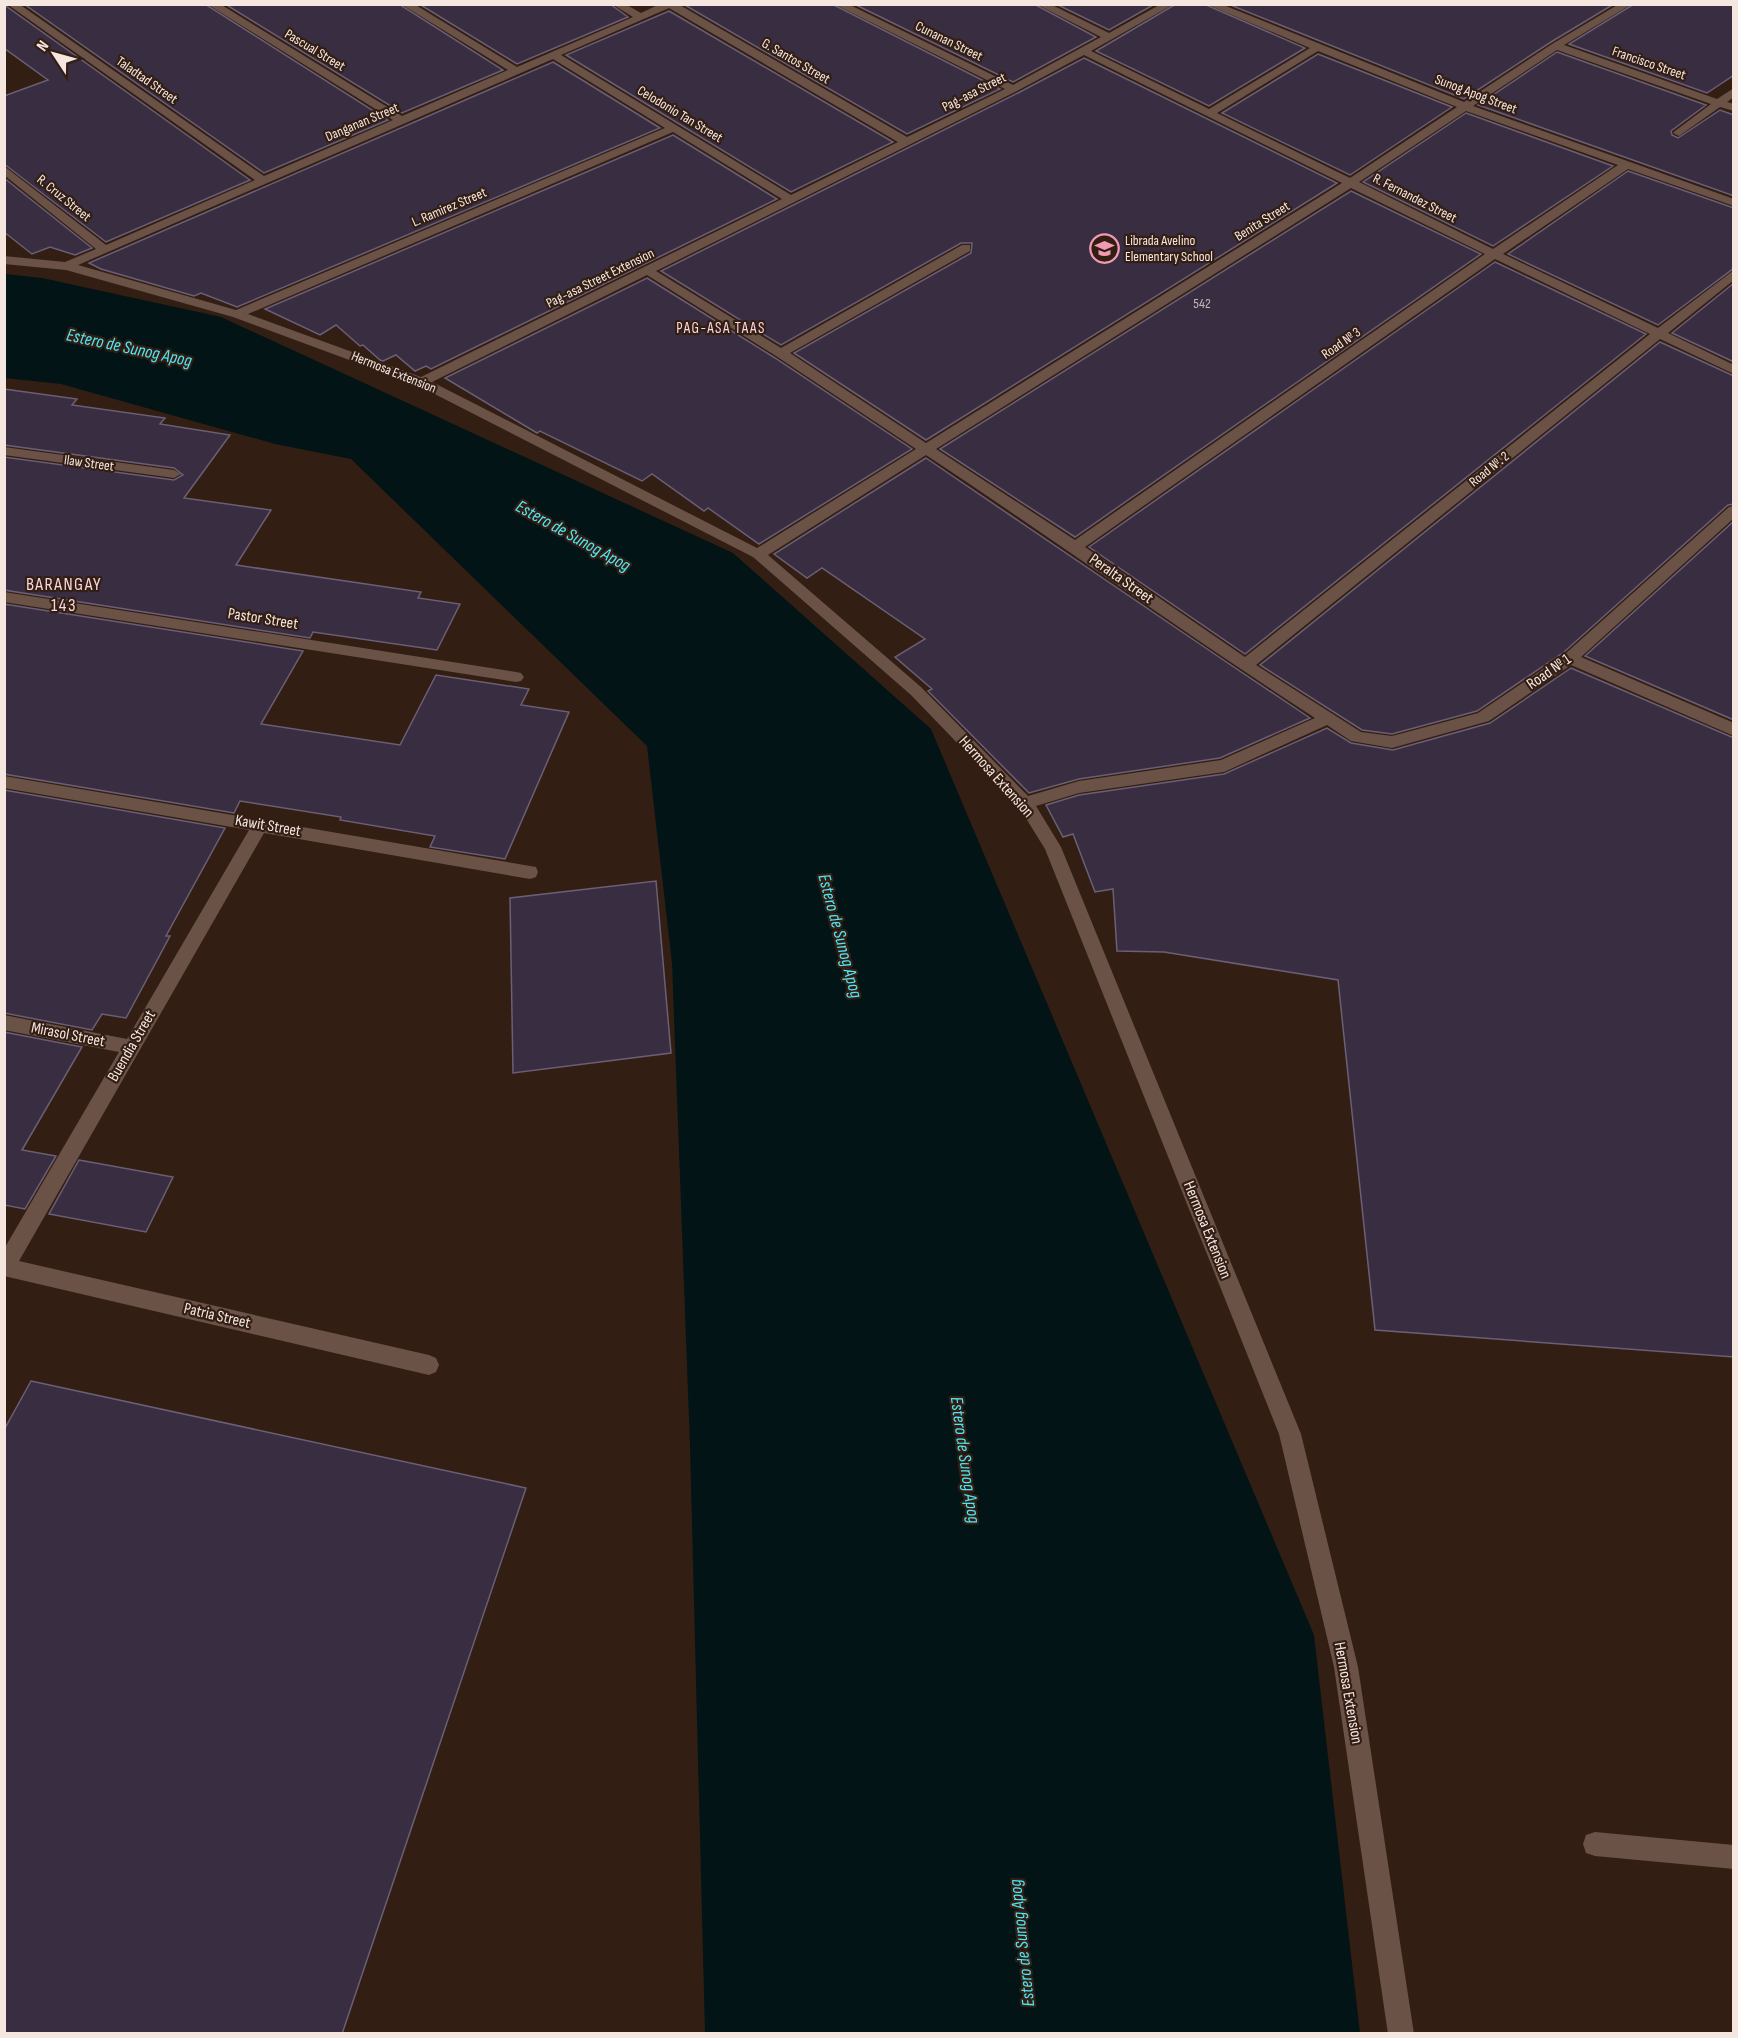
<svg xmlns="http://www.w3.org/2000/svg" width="1738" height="2038" font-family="'Sofia Sans Condensed',sans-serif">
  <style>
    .water { fill: #021416 }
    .building { fill: #392e41; stroke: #6b5f75; stroke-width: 1.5 }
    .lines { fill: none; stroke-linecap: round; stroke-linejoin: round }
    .lane { fill: #6b5247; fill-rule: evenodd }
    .street { fill: #6b5247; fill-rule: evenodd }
    .labels { text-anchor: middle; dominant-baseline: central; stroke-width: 4.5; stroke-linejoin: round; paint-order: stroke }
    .far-street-label { font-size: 14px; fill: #f5e6e0; stroke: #331e14 }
    .far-poi-label { font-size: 14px; fill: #f5e6e0; stroke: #331e14; text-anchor: start }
    .number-label { font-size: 14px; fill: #c6b8b8 }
    .far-neighbourhood-label { font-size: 15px; letter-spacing: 1.5px; fill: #f8d6de; stroke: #331e14 }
    .street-label { font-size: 16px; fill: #f5e6e0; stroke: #331e14 }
    .water-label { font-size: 18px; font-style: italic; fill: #4de8f7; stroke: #331e14 }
    .neighbourhood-label { font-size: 18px; letter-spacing: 1.5px; fill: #f8d6de; stroke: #331e14 }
  </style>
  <rect width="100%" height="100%" fill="#331e14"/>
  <path class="water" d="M5 274 42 278 221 317 733 553 931 729 1314 1635 1360 2033H705L690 1446 672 963 647 746 351 459 275 444 61 384 5 378Z"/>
  <path class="building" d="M5 4 6 6 250 180 106 242 4 164V96L48 80 4 48Z
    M24 4H205L388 120 264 173Z
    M225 4H399L503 70 402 113Z
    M419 4H610L628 17 517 64Z
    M683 4H832L1000 89 907 134Z
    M854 4H1034L1096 37 1013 82Z
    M1056 4H1155L1109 30Z
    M1176 4H1204L1305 48 1209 106 1096 51Z
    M1228 4H1614L1551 42 1464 99Z
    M1634 4H1734V75L1707 93 1569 44Z
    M669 11 893 142 791 192 566 55Z
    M1557 52 1706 105 1671 131 1672 135 1678 138 1720 110 1734 115V196L1478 105Z
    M1318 54 1452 107 1350 175 1222 113Z
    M1084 58 1337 183 926 440 794 353 971 253 972 243H961L781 345 661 271 1018 93Z
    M553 62 660 128 237 307 201 293 194 296 101 269 89 263Z
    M1466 113 1613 166 1493 246 1363 182Z
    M673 135 777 199 431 369 426 366 415 371 396 355 383 361 380 360 363 345 360 346 336 325 320 335 265 309Z
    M1628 171 1734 208V268L1658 325 1508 254Z
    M4 178 92 248 75 255 50 247 32 254 4 232Z
    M1351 191 1481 254 1075 537 940 449Z
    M1495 262 1646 334 1245 654 1089 547Z
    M647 278 775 358 912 449 759 544 708 508 704 511 652 474 642 481 540 431 537 433 445 378Z
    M1734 283V362L1672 333Z
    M1660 342 1734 376V504L1728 505 1564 652 1477 711 1392 734 1362 730 1260 665Z
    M4 389 77 399 72 405 165 418 160 424 230 435 184 498 271 510 236 565 421 592 418 598 460 604 437 650 313 632 310 638 4 590V457L174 480 183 475 174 468 4 445Z
    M926 458 1216 655 1310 718 1220 758 1079 779 1029 793 928 691 932 689 895 657 925 639 822 568 807 578 774 554Z
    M1734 521V720L1585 656Z
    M4 604 303 651 261 724 400 745 436 675 529 689 521 705 569 712 505 859 430 847 435 836 340 820 341 817 240 801 234 813 4 774Z
    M1571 668 1734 738V1357L1375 1330 1338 980 1164 952 1117 951 1113 889 1095 892 1073 834 1063 837 1046 805 1079 795 1224 774 1327 728 1351 743 1393 750 1490 723Z
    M4 790 225 828 166 936H170L126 1018 102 1014 92 1030 4 1013Z
    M656 881 671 1053 513 1073 510 898Z
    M4 1032 82 1047 22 1150 56 1156 25 1209 4 1205Z
    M79 1160 173 1177 146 1232 49 1214Z
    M31 1381 526 1488 342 2034H4V1430Z"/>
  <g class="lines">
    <path class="lane" d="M1595 1832 1734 1845V1869L1595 1856 1586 1853 1583 1844 1586 1835Z"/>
    <path class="street" d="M7 4H19L264 176 393 120 207 4H220L402 116 508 70 401 4H414L517 67 633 17 612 4H625L641 13 660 4H678L907 137 1005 89 834 4H848L1013 85 1101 37 1036 4H1050L1109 33 1161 4H1174L1091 51 1209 109 1310 48 1206 4H1221L1464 102 1552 44 1619 4H1632L1564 45 1717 99 1734 88V97L1727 102 1734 104V111L1720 107 1679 136 1673 133 1675 131 1711 104 1557 50 1473 106 1734 199V206L1628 169 1503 254 1658 328 1734 270V280L1668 333 1734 365V374L1660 339 1256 665 1361 732 1392 736 1478 713 1565 654 1729 507 1734 506V518L1581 657 1734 723V736L1571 665 1489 721 1392 748 1351 741 1327 725 1224 772 1079 793 1036 806 1061 847 1301 1434 1358 1667 1414 2034H1388L1334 1667 1279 1434 1045 849 1019 807 911 695 753 557 417 385 233 317 66 270 4 264V256L65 262 96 249 4 175V166L106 245 255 180ZM669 8 898 142 791 195 561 55ZM1318 51 1457 107 1350 178 1217 113ZM1084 55 1342 183 926 443 790 353 970 251V245H962L781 348 656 271 1017 91ZM553 59 665 128 236 310 78 265ZM1466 111 1618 165 1493 249 1359 182ZM673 132 782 199 421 377 248 314ZM1351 188 1485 254 1075 540 936 449ZM1495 259 1650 334 1245 657 1085 547ZM647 275 776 356 916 449 757 548 432 382ZM926 455C1056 541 1184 633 1315 718L1221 760 1079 781 1028 796 921 687 768 555Z
      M4 447 174 470 181 474 174 478 4 455Z
      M4 592 516 672 521 673 524 677 521 681 516 682 4 602Z
      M4 776 536 867 538 872 536 877 530 879 264 833 19 1261 429 1355 436 1358 439 1365 436 1372 429 1375 4 1276V1249L119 1052 4 1030V1015L127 1039 249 830 4 788Z"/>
  </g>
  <defs>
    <symbol id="school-ring" viewBox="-11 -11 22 22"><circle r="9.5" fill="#331e14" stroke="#f19ab2" stroke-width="1.5"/><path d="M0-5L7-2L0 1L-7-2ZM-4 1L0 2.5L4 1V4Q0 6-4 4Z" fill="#f19ab2"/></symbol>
  </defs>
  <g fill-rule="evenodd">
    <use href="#school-ring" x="1088" y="232" width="33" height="33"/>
  </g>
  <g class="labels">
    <g class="far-street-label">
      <text transform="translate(949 41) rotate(26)">Cunanan Street</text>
      <text transform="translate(315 50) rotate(31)">Pascual Street</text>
      <text transform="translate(796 61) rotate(30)">G. Santos Street</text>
      <text transform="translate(1649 63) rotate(19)">Francisco Street</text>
      <text transform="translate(147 80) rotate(35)">Taladtad Street</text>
      <text transform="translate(974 92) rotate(-27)">Pag-asa Street</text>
      <text transform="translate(1476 94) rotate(21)">Sunog Apog Street</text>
      <text transform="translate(680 114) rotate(31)">Celodonio Tan Street</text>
      <text transform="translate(362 122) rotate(-23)">Danganan Street</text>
      <text transform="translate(64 198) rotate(39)">R. Cruz Street</text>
      <text transform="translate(1415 198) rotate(27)">R. Fernandez Street</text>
      <text transform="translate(449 207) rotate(-23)">L. Ramirez Street</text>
      <text transform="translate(1262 221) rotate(-32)">Benita Street</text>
      <text transform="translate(600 278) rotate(-26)">Pag-asa Street Extension</text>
      <text transform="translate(1341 343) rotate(-35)">Road № 3</text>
      <text transform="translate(394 372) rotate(22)">Hermosa Extension</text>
      <text transform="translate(89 463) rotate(8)">Ilaw Street</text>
      <text transform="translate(1489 469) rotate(-39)">Road №. 2</text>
    </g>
    <g class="far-poi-label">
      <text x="1125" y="240">Librada Avelino<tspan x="1125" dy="16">Elementary School</tspan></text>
    </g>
    <g class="number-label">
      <text x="1202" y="303">542</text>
    </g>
    <g class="far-neighbourhood-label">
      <text x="721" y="328">PAG-ASA TAAS</text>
    </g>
    <g class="street-label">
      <text transform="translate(1121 579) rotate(35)">Peralta Street</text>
      <text transform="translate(263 619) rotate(9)">Pastor Street</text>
      <text transform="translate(1549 672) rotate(-35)">Road № 1</text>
      <text transform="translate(996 777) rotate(48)">Hermosa Extension</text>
      <text transform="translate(268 826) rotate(10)">Kawit Street</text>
      <text transform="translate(68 1035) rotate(11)">Mirasol Street</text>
      <text transform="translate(132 1046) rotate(-60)">Buendia Street</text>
      <text transform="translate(1207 1230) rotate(68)">Hermosa Extension</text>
      <text transform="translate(217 1316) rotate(13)">Patria Street</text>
      <text transform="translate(1348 1693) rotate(80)">Hermosa Extension</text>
    </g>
    <g class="water-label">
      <text transform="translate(129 348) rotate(12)">Estero de Sunog Apog</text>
      <text transform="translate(573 536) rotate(29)">Estero de Sunog Apog</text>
      <text transform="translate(840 936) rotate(75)">Estero de Sunog Apog</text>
      <text transform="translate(965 1460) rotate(82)">Estero de Sunog Apog</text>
      <text transform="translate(1022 1943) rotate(-96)">Estero de Sunog Apog</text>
    </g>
    <g class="neighbourhood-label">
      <text x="64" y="584">BARANGAY<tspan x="64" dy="21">143</tspan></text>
    </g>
  </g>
  <rect width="1738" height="2038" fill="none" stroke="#f5e6e0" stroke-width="12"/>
  <g transform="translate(54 54) rotate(306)" stroke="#331e14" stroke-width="4.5" paint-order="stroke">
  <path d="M0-4.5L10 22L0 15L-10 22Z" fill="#f5e6e0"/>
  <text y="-9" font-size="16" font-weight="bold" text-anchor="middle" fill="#f5e6e0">N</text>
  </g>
</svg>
